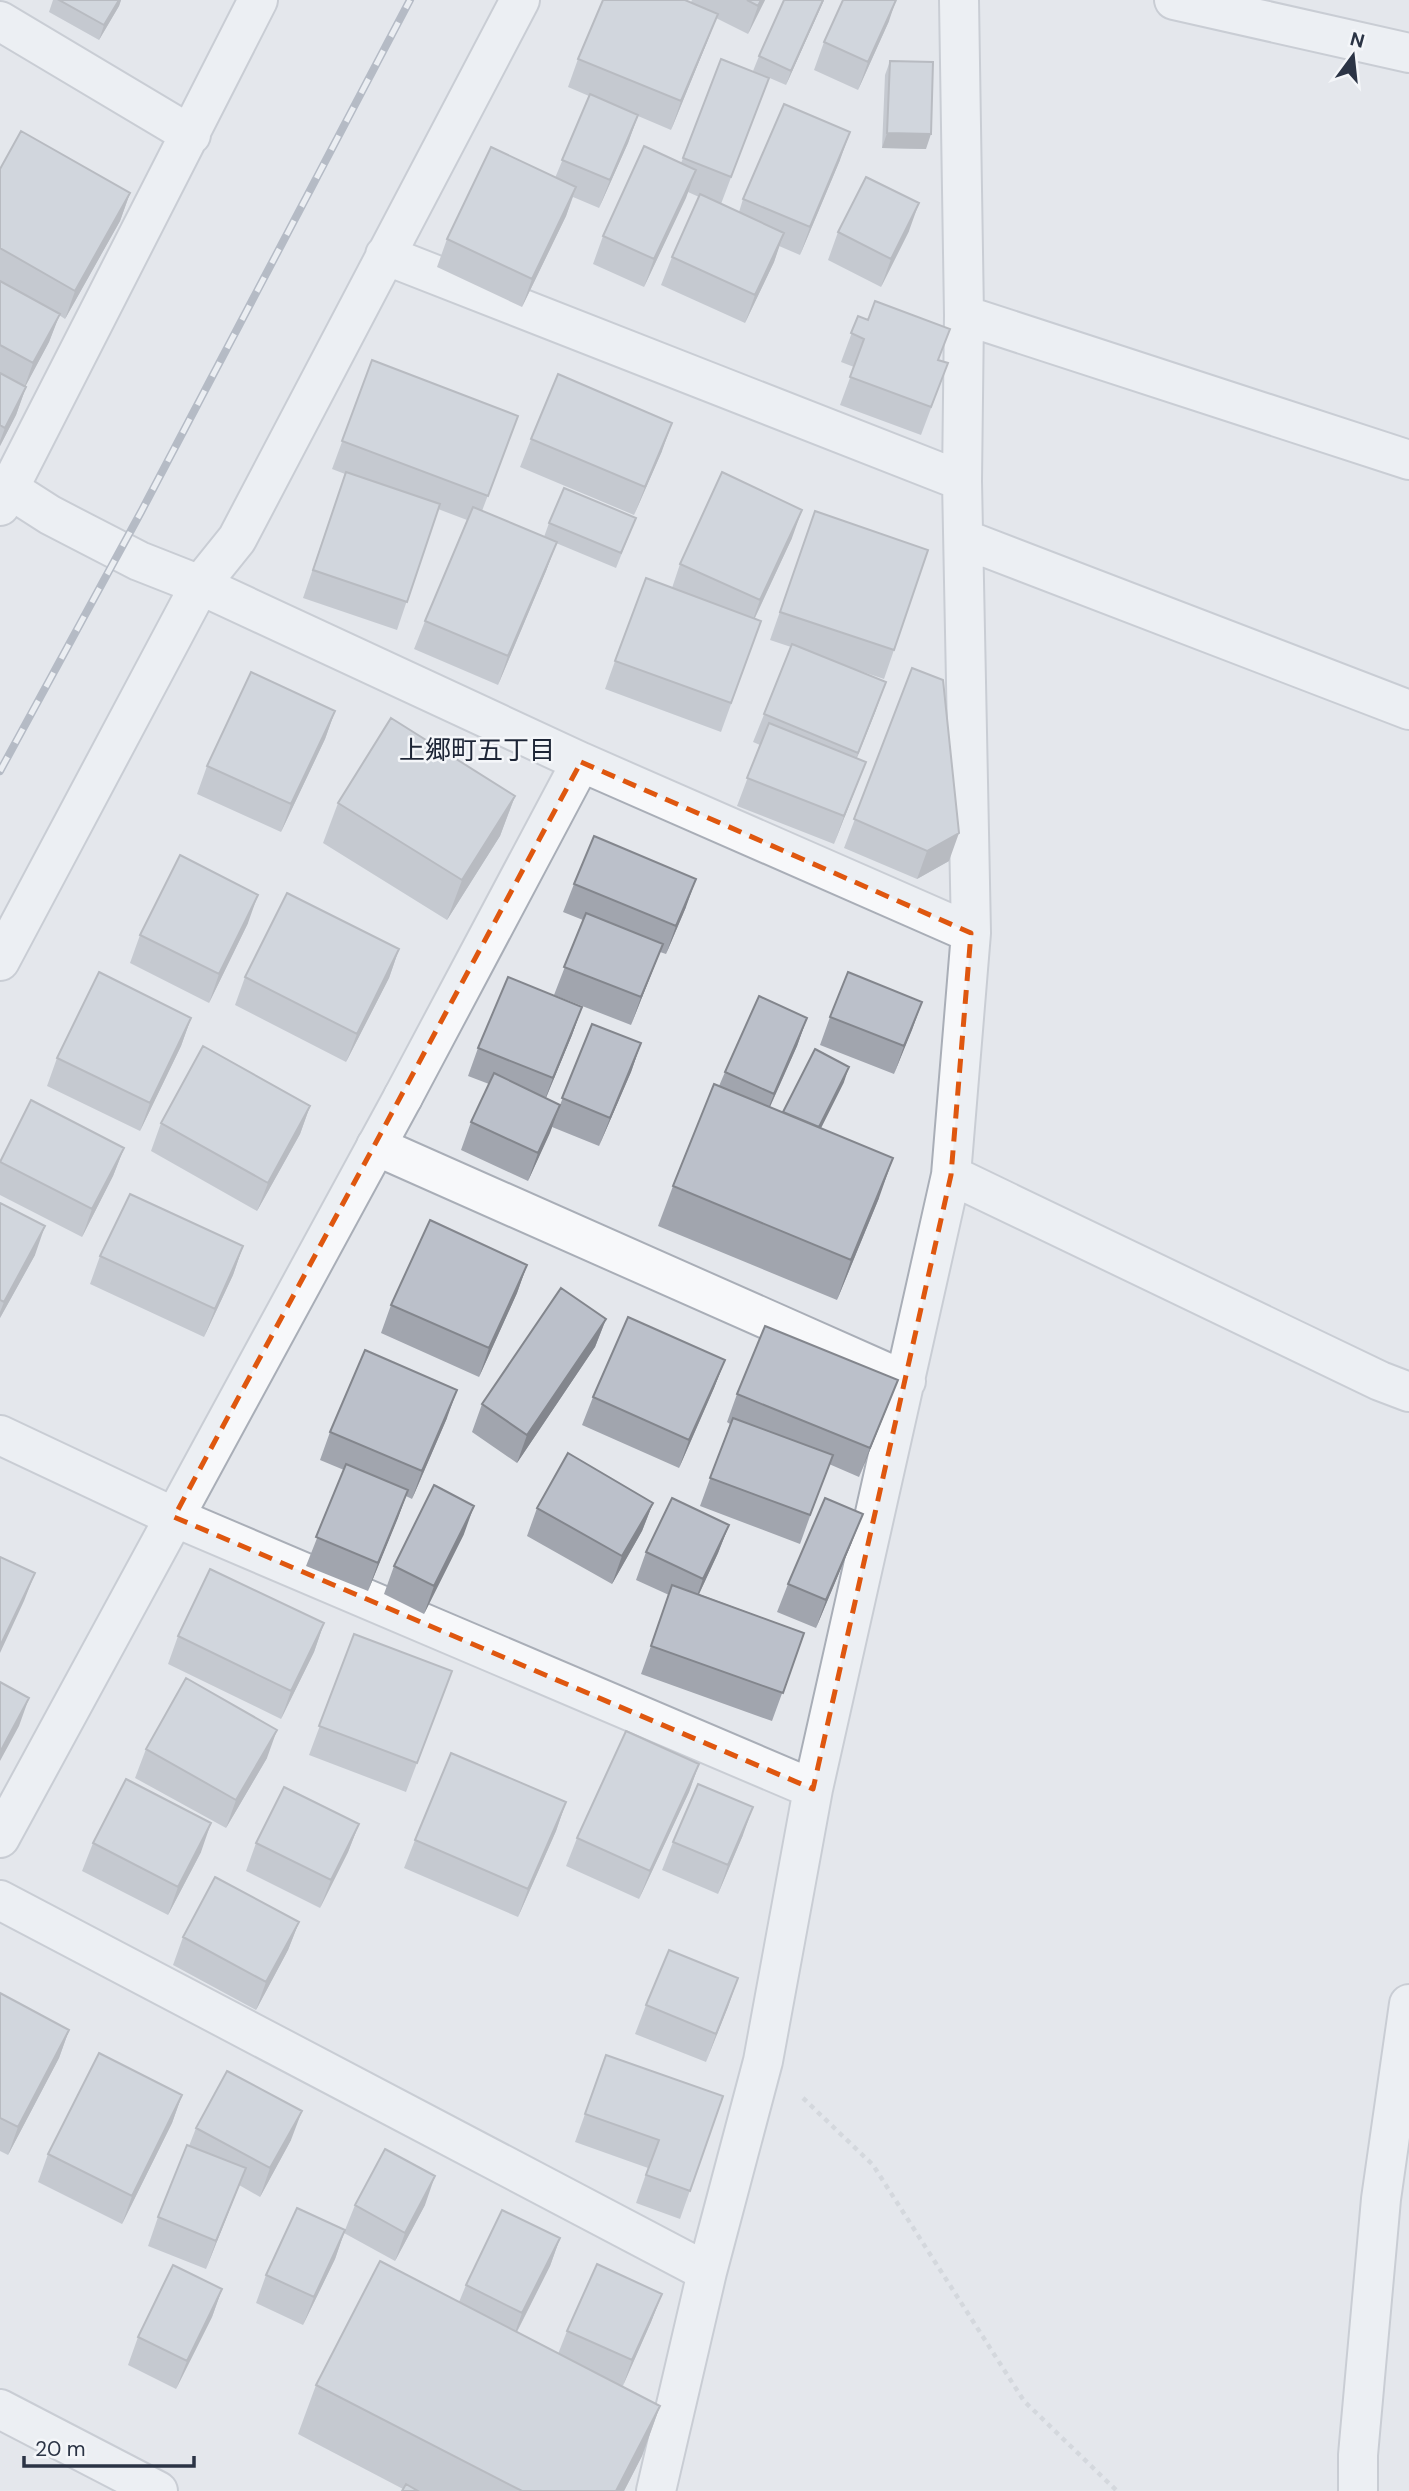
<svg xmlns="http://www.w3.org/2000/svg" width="1409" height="2491" font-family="'DM Sans','Noto Sans JP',sans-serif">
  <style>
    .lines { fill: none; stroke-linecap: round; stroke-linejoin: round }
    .minor-casing { stroke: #a9aeb7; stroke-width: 42 }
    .tertiary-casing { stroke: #a9aeb7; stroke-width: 42 }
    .path { stroke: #c2c5cb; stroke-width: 4.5; stroke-dasharray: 5 5; stroke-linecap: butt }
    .minor { stroke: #f7f8fa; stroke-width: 38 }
    .tertiary { stroke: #f7f8fa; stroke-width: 38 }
    .rail-casing { stroke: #7d8696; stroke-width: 8 }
    .rail { stroke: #f4f6f9; stroke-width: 5; stroke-dasharray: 16; stroke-linecap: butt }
    .wall { fill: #a1a5ae }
    .shaded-wall { fill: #83868d }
    .building { fill: #bbc0ca; stroke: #83868d; stroke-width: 2 }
    .marked { fill: none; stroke: #df570f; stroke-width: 5; stroke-dasharray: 14 9; stroke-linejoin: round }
    .labels { text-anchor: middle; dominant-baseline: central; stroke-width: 5; stroke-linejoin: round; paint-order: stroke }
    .neighbourhood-label { font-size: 26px; fill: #1d2536; stroke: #f4f6f9 }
  </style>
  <rect width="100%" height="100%" fill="#e4e7ec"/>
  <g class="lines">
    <defs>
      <path id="minor" d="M1174 0 1409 53
        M0 21 191 135
        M385 255 962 481
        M964 315 1409 460
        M0 483 50 515 139 561 200 585 581 762 403 1097
        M0 506 258 0
        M964 539 1409 710
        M581 762 971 933
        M0 961 200 585 237 539 520 0
        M376 1146 906 1381
        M951 1175 1380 1381 1409 1392
        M0 1435 174 1517 813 1789
        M0 1900 707 2272
        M656 2491 707 2272 763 2061 813 1789 951 1175 971 933 962 481 964 315 959 0
        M1358 2491V2455L1381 2199 1409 2004"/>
      <path id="tertiary" d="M0 1838 403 1097
        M0 2409 158 2491"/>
    </defs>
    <use href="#minor" class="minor-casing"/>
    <use href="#tertiary" class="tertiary-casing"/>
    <path class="path" d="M803 2098 873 2165 1024 2401 1117 2491"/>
    <use href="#minor" class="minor"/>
    <use href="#tertiary" class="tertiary"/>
    <defs>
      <path id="rail" d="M0 771 141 512 410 0"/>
    </defs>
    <use href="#rail" class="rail-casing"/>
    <use href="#rail" class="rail"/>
  </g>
  <path class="wall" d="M53 0H121L119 6 99 40 49 12Z
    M692 0H765L748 34 716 18 707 42 671 130 638 116 628 143 599 208 573 197 566 216 522 307 437 267 447 239 555 178 589 96 568 87 578 59 691 2Z
    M784 0H824L786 85 753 71 759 56Z
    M889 21 858 90 814 70 824 42Z
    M890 61 926 149 882 148 885 75Z
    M758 106 721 204 739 212 743 199 840 160 800 255 779 246 774 262 745 323 661 285 672 257 699 197 688 192 644 287 593 264 603 236 681 163 683 158Z
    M0 169 130 193 120 221 65 319 59 315 49 342 25 386 26 387 16 415 0 446Z
    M909 231 881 287 828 260 838 232Z
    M858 316 938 360 948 363 921 435 840 405 854 367 841 362Z
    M372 360 518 416 482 511 544 537 549 523 636 518 616 568 556 543 546 571 498 685 414 649 425 621 467 520 438 509 397 630 303 598 345 474 332 469Z
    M531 439 662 451 634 515 520 467Z
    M815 511 894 650 884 679 854 669 876 710 857 758 866 762 834 844 737 806 760 745 753 742 791 647 770 640Z
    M792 538 755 618 761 621 721 732 605 689 615 661 672 588 680 564Z
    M912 668 949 861 917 879 844 848Z
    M335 711 325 739 281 832 197 794 207 766Z
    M515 796 500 836 447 920 323 843 338 803Z
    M574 884 686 907 666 954 660 952 631 1025 554 995 583 920 563 912Z
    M248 923 209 1003 130 963 140 935Z
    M399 949 389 978 346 1062 235 1005 245 977Z
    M922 1002 894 1074 820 1045 830 1017Z
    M582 1007 572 1035 546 1098 560 1105 592 1024 641 1043 631 1072 599 1146 552 1127 528 1181 461 1150 471 1122 489 1084 468 1076 478 1048Z
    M191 1018 181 1046 140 1131 47 1086 57 1058Z
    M807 1018 797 1046 770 1107 783 1112 844 1082 821 1128 879 1198 837 1300 658 1226 673 1186 719 1086 725 1072Z
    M310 1106 300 1134 257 1211 151 1151 161 1123Z
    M124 1148 113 1176 82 1237 0 1195V1161Z
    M0 1203 35 1255 0 1318Z
    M243 1246 233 1275 204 1337 90 1284 100 1256Z
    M527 1265 517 1293 479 1377 381 1333 391 1305Z
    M606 1319 595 1347 517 1463 472 1432 482 1404Z
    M725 1360 714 1388 679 1468 582 1425 593 1397Z
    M898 1380 859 1477 829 1464 800 1544 700 1506 730 1424 727 1422 737 1394Z
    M447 1418 412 1499 406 1496 368 1591 306 1566 344 1470 320 1460 330 1432Z
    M653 1503 642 1531 612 1584 527 1536 537 1508Z
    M729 1525 718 1553 699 1594 804 1633 772 1721 641 1674 669 1595 636 1580 646 1552Z
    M464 1534 424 1614 384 1594 394 1566Z
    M852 1542 816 1628 777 1612 788 1584Z
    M324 1623 314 1652 281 1719 168 1664 178 1636Z
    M354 1634 452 1671 406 1792 309 1755Z
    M146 1749 267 1758 226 1828 135 1778Z
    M699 1764 689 1792 639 1899 566 1866 577 1838Z
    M566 1802 556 1831 518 1917 404 1868 415 1840Z
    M359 1824 348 1852 320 1908 246 1871 256 1843Z
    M743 1835 718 1894 662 1870 673 1842Z
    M93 1843 201 1852 168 1915 82 1871Z
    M299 1922 288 1950 256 2010 173 1965 183 1937Z
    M738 1978 706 2062 635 2034 646 2005Z
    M0 1993 69 2030 59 2058 8 2155 0 2151Z
    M606 2055 723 2096 680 2219 636 2203 648 2168 575 2142Z
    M182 2095 172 2123 122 2224 38 2182 48 2154Z
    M196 2128 291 2140 260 2197 239 2185 206 2269 148 2246 158 2217 189 2146Z
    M355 2205H425L395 2261 344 2233 335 2259 303 2325 256 2303 266 2275 345 2230Z
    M560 2238 550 2266 517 2332 558 2354 567 2331 662 2294 651 2322 622 2387 660 2406 642 2456 624 2491H402L403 2489 298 2434 316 2385 459 2302 466 2285Z
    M222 2289 212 2317 176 2389 128 2365 138 2337Z"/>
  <path class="shaded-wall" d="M119 0H121L119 6 99 40 104 25Z
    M761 0H765L748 34 758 6Z
    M823 0H824L786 85 791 71Z
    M896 0 889 21 858 90 868 62Z
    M718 14 707 42 671 130 681 101Z
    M638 115 628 143 599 208 610 180Z
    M850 132 840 160 800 255 810 227Z
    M887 133 931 134 926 149 882 148Z
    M696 170 686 198 644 287 654 259Z
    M576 187 566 216 522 307 532 279Z
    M130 193 120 221 65 319 75 291Z
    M919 203 909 231 881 287 891 259Z
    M784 233 774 262 745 323 755 295Z
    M60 314 49 342 23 391 33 363Z
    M26 387 16 415 0 446V441L5 428Z
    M672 423 662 451 634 515 645 487Z
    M802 510 792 538 750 628 760 600Z
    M557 542 546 571 498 685 508 656Z
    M886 682 876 710 847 781 858 753Z
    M335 711 325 739 281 832 291 804Z
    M866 762 855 790 834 844 844 816Z
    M515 796 500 836 447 920 462 880Z
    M959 833 949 861 917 879 927 851Z
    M696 879 686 907 666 954 676 926Z
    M258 895 248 923 209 1003 219 974Z
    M663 944 652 972 631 1025 641 997Z
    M399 949 389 978 346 1062 357 1034Z
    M922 1002 912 1030 894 1074 904 1046Z
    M582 1007 572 1035 542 1107 553 1078Z
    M191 1018 181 1046 140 1131 150 1103Z
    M807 1018 797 1046 763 1122 774 1094Z
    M641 1043 631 1072 599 1146 610 1118Z
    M849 1067 844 1082 810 1150 815 1135Z
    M560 1105 550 1133 528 1181 538 1153Z
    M310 1106 300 1134 257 1211 268 1183Z
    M124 1148 113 1176 82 1237 92 1209Z
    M893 1158 879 1198 837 1300 851 1260Z
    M45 1226 35 1255 0 1318V1312L4 1302Z
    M243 1246 233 1275 204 1337 215 1309Z
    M527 1265 517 1293 479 1377 489 1348Z
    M606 1319 595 1347 517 1463 527 1435Z
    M725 1360 714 1388 679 1468 689 1440Z
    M898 1380 887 1408 859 1477 870 1448Z
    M457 1390 447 1418 412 1499 422 1471Z
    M408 1490 398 1518 368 1591 378 1563Z
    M653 1503 642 1531 612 1584 622 1556Z
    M474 1506 464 1534 424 1614 434 1586Z
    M863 1514 852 1542 816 1628 826 1600Z
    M729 1525 718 1553 693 1607 703 1579Z
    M35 1573 24 1601 0 1653V1646Z
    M324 1623 314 1652 281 1719 291 1691Z
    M29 1698 19 1726 0 1761V1752Z
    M277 1730 267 1758 226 1828 236 1800Z
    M699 1764 689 1792 639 1899 650 1871Z
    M566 1802 556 1831 518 1917 528 1889Z
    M753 1807 743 1835 718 1894 728 1865Z
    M211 1823 201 1852 168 1915 178 1887Z
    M359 1824 348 1852 320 1908 331 1880Z
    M299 1922 288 1950 256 2010 266 1982Z
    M738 1978 728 2007 706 2062 716 2034Z
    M69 2030 59 2058 8 2155 18 2127Z
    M182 2095 172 2123 122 2224 132 2196Z
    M302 2111 291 2140 260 2197 270 2168Z
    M246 2168 235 2196 206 2269 216 2241Z
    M435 2176 425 2205 395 2261 405 2233Z
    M345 2230 335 2259 303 2325 314 2297Z
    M560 2238 550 2266 512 2341 522 2313Z
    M222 2289 212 2317 176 2389 187 2361Z
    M662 2294 651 2322 622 2388 632 2360Z
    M660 2406 642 2456 624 2491H616Z"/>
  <path class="building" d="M59 0H119L104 25Z
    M603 0H685L718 14 681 101 578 59Z
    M747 0H761L758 6Z
    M784 0H823L791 71 759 56Z
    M843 0H896L868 62 824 42Z
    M721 59 769 78 731 177 683 158Z
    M890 61 933 62 931 134 887 133Z
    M590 94 638 115 610 180 562 160Z
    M784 104 850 132 810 227 743 199Z
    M21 131 130 193 75 291 0 248V169Z
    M644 146 696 170 654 259 603 236Z
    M491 147 576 187 532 279 447 239Z
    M866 177 919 203 891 259 838 232Z
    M700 194 784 233 755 295 672 257Z
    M0 281 60 314 33 363 0 345Z
    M875 301 950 329 938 360 948 363 931 407 850 377 864 339 851 333 858 316 868 320Z
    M372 360 518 416 488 496 342 441Z
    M0 373 26 387 5 428 0 425Z
    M558 374 672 423 645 487 531 439Z
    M346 472 440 504 407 602 313 570Z
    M722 472 802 510 760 600 680 564Z
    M564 488 636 518 621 553 549 523Z
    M473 507 557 542 508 656 425 621Z
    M815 511 928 550 894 650 780 612Z
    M646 578 761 621 731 703 615 661Z
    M792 644 886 682 858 753 764 714Z
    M912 668 943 680 959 833 927 851 854 819Z
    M251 672 335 711 291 804 207 766Z
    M391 718 515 796 462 880 338 803Z
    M769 723 866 762 844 816 747 778Z
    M594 836 696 879 676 926 574 884Z
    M180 855 258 895 219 974 140 935Z
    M287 893 399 949 357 1034 245 977Z
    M586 913 663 944 641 997 564 967Z
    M99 972 191 1018 150 1103 57 1058Z
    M848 972 922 1002 904 1046 830 1017Z
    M508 977 582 1007 553 1078 478 1048Z
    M759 996 807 1018 774 1094 725 1072Z
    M592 1024 641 1043 610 1118 562 1098Z
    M203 1046 310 1106 268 1183 161 1123Z
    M815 1049 849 1067 819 1127 783 1112Z
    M494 1073 560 1105 538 1153 471 1122Z
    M714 1084 893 1158 851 1260 673 1186Z
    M31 1100 124 1148 92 1209 0 1162Z
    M130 1194 243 1246 215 1309 100 1256Z
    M0 1203 45 1226 4 1302 0 1300Z
    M430 1220 527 1265 489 1348 391 1305Z
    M561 1288 606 1319 527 1435 482 1404Z
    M628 1317 725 1360 689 1440 593 1397Z
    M765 1326 898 1380 870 1448 737 1394Z
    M365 1350 457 1390 422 1471 330 1432Z
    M733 1418 833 1455 810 1515 710 1478Z
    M568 1453 653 1503 622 1556 537 1508Z
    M346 1464 408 1490 378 1563 316 1537Z
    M434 1485 474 1506 434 1586 394 1566Z
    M672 1498 729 1525 703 1579 646 1552Z
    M825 1498 863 1514 826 1600 788 1584Z
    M0 1557 35 1573 0 1646Z
    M210 1569 324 1623 291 1691 178 1636Z
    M672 1585 804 1633 783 1693 651 1646Z
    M354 1634 452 1671 417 1763 319 1726Z
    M186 1678 277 1730 236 1800 146 1749Z
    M0 1682 29 1698 0 1752Z
    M626 1731 699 1764 650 1871 577 1838Z
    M451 1753 566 1802 528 1889 415 1840Z
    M126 1779 211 1823 178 1887 93 1843Z
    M698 1784 753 1807 728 1865 673 1842Z
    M284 1787 359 1824 331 1880 256 1843Z
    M215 1877 299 1922 266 1982 183 1937Z
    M669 1950 738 1978 716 2034 646 2005Z
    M0 1993 69 2030 18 2127 0 2118Z
    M99 2053 182 2095 132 2196 48 2154Z
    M606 2055 723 2096 690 2191 646 2175 659 2140 585 2114Z
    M227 2071 302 2111 270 2168 196 2128Z
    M187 2145 246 2168 216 2241 158 2217Z
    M385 2149 435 2176 405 2233 355 2205Z
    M297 2208 345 2230 314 2297 266 2275Z
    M502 2210 560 2238 522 2313 466 2285Z
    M380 2261 660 2406 616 2491H522L316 2385Z
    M597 2264 662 2294 632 2360 567 2331Z
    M173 2265 222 2289 187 2361 138 2337Z
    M406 2484 418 2491H402Z"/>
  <path d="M0 0H1409V2491H0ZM581 762 971 933 951 1175 813 1789 174 1517Z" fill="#e4e7ec" fill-opacity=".55" fill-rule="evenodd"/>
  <path class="marked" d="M581 762 971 933 951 1175 813 1789 174 1517Z"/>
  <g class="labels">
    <g class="neighbourhood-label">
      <text x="477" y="750">上郷町五丁目</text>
    </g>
  </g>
  <g transform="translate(1353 56) rotate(15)" stroke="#f4f6f9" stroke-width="5" paint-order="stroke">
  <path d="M0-5L12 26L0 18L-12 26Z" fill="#2b3445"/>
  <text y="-10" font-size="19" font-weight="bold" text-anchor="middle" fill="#2b3445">N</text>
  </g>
  <path d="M24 2456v10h170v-10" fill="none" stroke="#2b3445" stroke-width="3.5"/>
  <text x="35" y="2456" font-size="21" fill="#2b3445" stroke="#f4f6f9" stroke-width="5" paint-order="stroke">20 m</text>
</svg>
